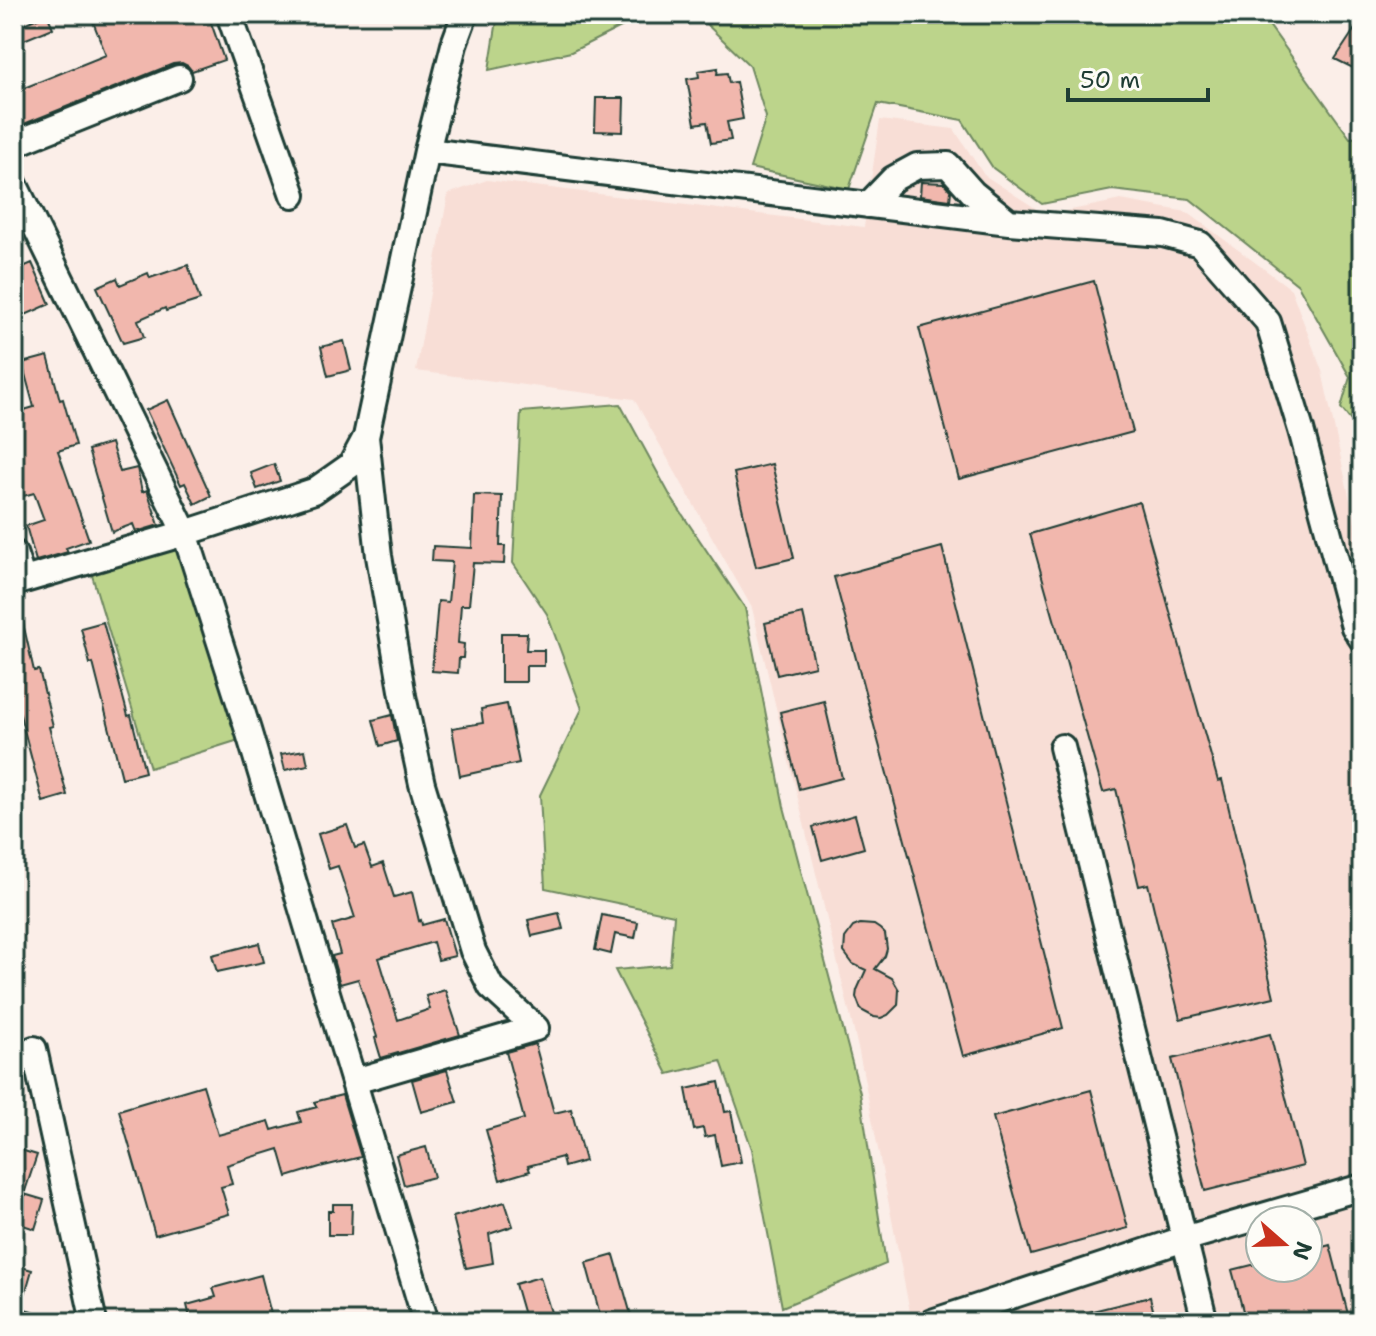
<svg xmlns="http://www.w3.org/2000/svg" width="1376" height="1336" font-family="'Shantell Sans',sans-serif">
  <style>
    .built { fill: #f8ded6; fill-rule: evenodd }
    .green { fill: #bcd48b; stroke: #6e8860; stroke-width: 2 }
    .building { fill: #f1b7ad; stroke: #1f3d34; stroke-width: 2 }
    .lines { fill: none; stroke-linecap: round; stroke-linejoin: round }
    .minor-casing { stroke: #1f3d34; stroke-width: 30 }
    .minor { stroke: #fdfcf7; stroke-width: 24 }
  </style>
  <rect width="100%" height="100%" fill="#fbeee8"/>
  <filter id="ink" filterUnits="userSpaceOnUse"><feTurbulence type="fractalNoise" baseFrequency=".0125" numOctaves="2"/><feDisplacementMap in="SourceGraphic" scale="16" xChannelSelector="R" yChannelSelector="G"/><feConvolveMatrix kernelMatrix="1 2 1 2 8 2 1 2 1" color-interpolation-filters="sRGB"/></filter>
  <g filter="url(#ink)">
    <!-- built -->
    <path class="built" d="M880,120L954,129L984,175L1046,215L1121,200L1187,212L1291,289L1322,371L1362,556V1322H912L859,1052L752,608L634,399L416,371L448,194L487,180L864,227ZM1260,1220H1308V1268H1260Z"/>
    <!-- green -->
    <path class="green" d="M498,14H647L571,52L489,70Z
      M696,14H1261L1350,138L1362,137V435L1341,408L1350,377L1298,285L1190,199L1112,190L1042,204L993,168L962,120L878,104L849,189L750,168L766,117L750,66Z
      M620,404L672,499L745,608L784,807L860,1093L886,1264L782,1307L752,1149L721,1061L668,1074L615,970L670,965L674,915L545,888L540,795L582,709L547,614L513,563L521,412Z
      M177,546L242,739L150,768L91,572Z"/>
    <!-- building -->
    <path class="building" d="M47,14L53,28L14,44V28Z
      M90,14H208L224,60L192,71L188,66L182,63L173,64L14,128V92L106,55Z
      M1362,18V62L1357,70L1335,59Z
      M718,68L717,74L727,73L729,83L736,82L743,119L727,122L731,140L711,143L707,122L695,124L687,79L699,77L698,71Z
      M596,98H624L623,132L595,131Z
      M921,182L944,183L951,191L950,200L920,196Z
      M32,263L50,304L14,320V271Z
      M188,265L200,300L166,311L165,308L138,320L144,337L123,343L97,287L117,278L120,285L148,273L150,278Z
      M1094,281L1133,432L959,479L919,328Z
      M344,341L351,370L328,376L321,347Z
      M48,356L60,400L63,399L76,445L58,451L89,540L66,548L68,552L36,561L26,526L44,520L34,493L20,497L14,469V413L34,407L22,363Z
      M168,400L211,496L195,504L185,483L181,485L146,410Z
      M111,443L120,472L137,468L142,492L147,490L159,525L136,532L133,524L112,532L88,450Z
      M274,464L280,481L257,489L251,473Z
      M772,464L794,558L756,567L734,473Z
      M474,495L502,496L500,546H505L504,564L473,563L469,605H461L458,643L464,644L463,658H459L458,673L432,671L438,601L448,602L452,562L432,561L433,546L472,548Z
      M1139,502L1218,781L1222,780L1274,997L1180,1019L1148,884L1139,886L1116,789L1103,792L1030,534Z
      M942,547L1063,1028L963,1056L834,577Z
      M20,610L34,671L39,670L53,726L49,727L67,795L43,802L14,692V611Z
      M803,614L815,666L777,675L765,623Z
      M103,622L128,716L131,715L145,772L122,778L93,663L90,664L81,628Z
      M501,633H527L526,650H544V666H526V682H501Z
      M824,701L842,778L799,789L780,712Z
      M507,704L519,763L460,776L452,728L483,723L481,709Z
      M392,715L397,741L380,746L373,720Z
      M305,750L308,765L285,770L281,754Z
      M855,815L864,848L822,860L813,827Z
      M347,825L355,848L364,845L372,867L383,863L394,897L412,892L419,921L421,920L422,925L444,919L455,956L438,960L433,942L379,958L398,1020L430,1009L426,996L445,990L460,1035L381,1058L375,1038L377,1037L358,979L340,984L332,956L340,954L332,925L355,918L338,866L329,869L318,834Z
      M559,913L563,929L532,936L528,920Z
      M602,915L638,922L635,938L615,934L611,954L595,950Z
      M860,924L874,925L880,929L885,934L887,949L885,956L875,969L892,978L899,990L898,1005L888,1015L881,1018L874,1017L861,1010L856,997L857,990L866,970L853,964L844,952L845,938L853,927Z
      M259,943L264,962L217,972L212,955Z
      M1270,1034L1303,1166L1205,1191L1172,1059Z
      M535,1044L554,1113L571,1109L585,1161L564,1167L562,1157L528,1166L530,1171L500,1180L486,1130L524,1119L506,1052Z
      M447,1070L457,1102L421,1112L412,1080Z
      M719,1082L725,1112L731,1111L741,1162L721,1166L715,1135L705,1137L703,1128L694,1130L686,1089Z
      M203,1085L218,1135L269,1121L272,1130L301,1122L298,1112L317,1107L314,1102L342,1095L361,1157L320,1167L287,1177L279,1149L227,1165L232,1184L221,1187L229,1214L155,1235L119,1110Z
      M1091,1090L1128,1228L1031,1255L993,1117Z
      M426,1147L434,1177L404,1185L396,1155Z
      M14,1148L37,1155L24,1194L44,1200L35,1229L14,1222Z
      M505,1202L513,1226L489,1234L493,1263L466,1268L453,1217Z
      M333,1204H352L351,1235H328V1211H333Z
      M1330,1245L1350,1322H1246L1232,1270L1260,1263V1268H1308V1251Z
      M614,1255L633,1322H602L586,1263Z
      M14,1265L32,1270L21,1308L57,1318L56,1322H14Z
      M261,1275L273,1322H191L187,1305L216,1297L213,1288Z
      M540,1277L554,1322H526L515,1284Z
      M1150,1297L1156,1322H1073L1072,1316Z"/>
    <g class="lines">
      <defs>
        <path id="minor" d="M229,14L293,195
          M14,144L179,78
          M427,151L1009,222L1163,234L1200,244L1268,322L1301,430L1354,627L1362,639
          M14,183L185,533L248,730L426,1322
          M868,205L893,179L917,166L948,165L973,193L1009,222
          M14,553L23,580
          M14,583L185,533L314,491L351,465L366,437L427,151L455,41L465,14
          M1062,747L1205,1322
          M34,1049L94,1322
          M355,1081L536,1028L491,987L473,951L422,784L403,696L379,556L366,437
          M932,1322L1184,1239L1362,1187"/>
      </defs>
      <!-- minor casing -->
      <use href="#minor" class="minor-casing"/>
      <!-- minor -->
      <use href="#minor" class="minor"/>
    </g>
  </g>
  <!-- margin -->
  <rect width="1376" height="1336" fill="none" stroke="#fdfcf7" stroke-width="48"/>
  <rect x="24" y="24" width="1328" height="1288" fill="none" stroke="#1f3d34" stroke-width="3" filter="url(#ink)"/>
  <!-- north arrow -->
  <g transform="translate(1284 1244) rotate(110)"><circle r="38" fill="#fdfcf7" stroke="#a4b0a9" stroke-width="2"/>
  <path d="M0-6L14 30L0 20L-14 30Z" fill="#c8321e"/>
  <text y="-12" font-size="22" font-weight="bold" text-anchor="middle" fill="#1f3d34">N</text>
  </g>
  <!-- scale -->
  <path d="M1068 88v12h140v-12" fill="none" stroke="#1f3d34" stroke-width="4"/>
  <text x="1080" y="88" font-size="24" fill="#1f3d34" stroke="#fdfcf7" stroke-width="6" paint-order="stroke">50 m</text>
</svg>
